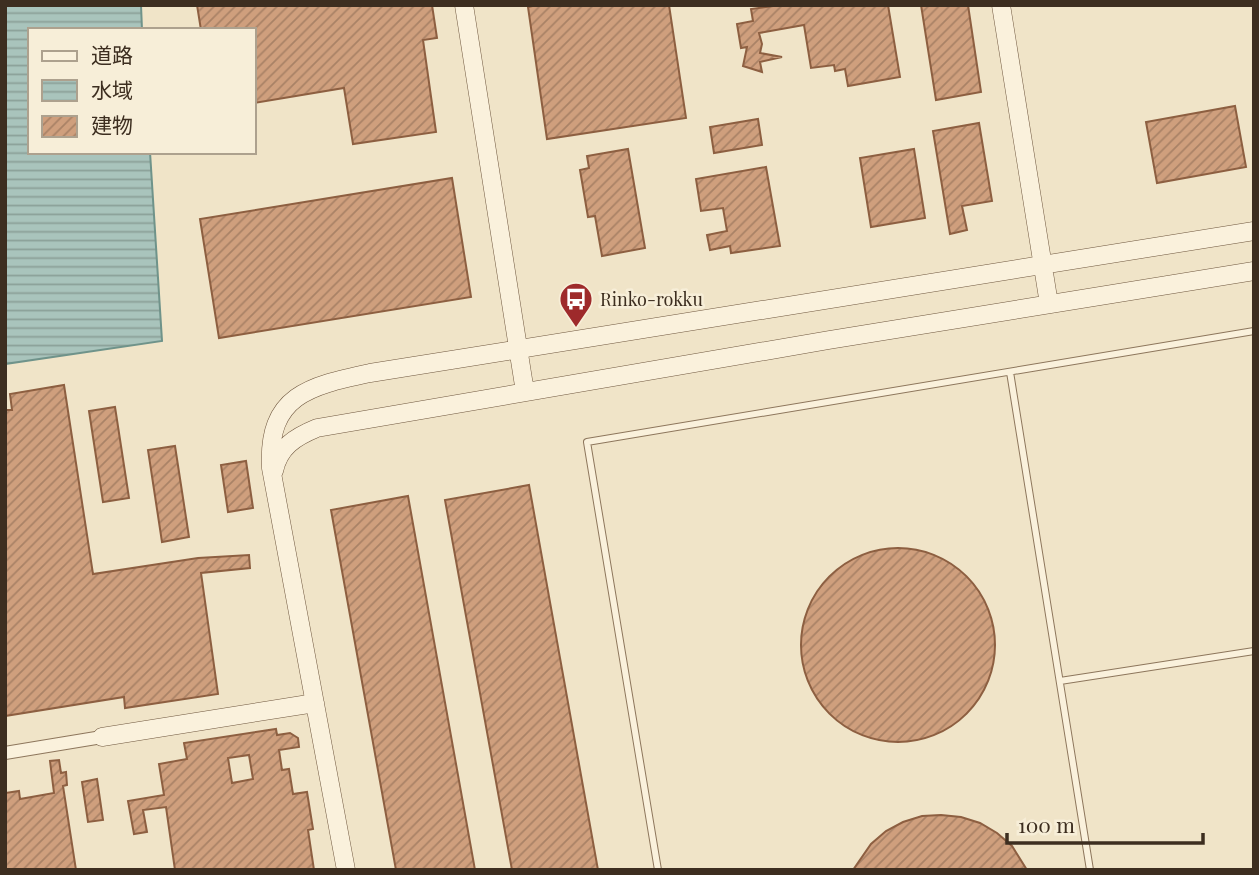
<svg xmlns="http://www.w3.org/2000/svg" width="1259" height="875" font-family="'Playfair Display','Noto Sans JP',serif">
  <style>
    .water { fill: url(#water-rules); stroke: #6f938a; stroke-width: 2 }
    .building { fill: url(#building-hatch); stroke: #8d5f41; stroke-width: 2; fill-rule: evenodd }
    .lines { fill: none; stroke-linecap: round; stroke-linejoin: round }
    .lane-casing { stroke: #8d765c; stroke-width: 8 }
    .street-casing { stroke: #8d765c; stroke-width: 14 }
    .secondary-casing { stroke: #6f573f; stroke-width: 19 }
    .lane { stroke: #faf1dc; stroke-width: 6 }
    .street { stroke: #faf1dc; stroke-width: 12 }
    .secondary { stroke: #faf1dc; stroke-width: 18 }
    .labels { text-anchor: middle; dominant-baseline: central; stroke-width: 5; stroke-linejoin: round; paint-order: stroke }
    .poi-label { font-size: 18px; fill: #3d2e20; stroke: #f7eed8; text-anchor: start }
  </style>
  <defs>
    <pattern id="water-rules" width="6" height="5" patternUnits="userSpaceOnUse" patternTransform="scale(1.75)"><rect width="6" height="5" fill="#a9c4bc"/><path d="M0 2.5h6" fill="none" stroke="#8ba098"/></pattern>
    <pattern id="building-hatch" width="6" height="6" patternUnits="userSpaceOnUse" patternTransform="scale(1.75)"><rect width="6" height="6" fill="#cf9f7d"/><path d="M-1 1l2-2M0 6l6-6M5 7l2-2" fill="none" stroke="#a98266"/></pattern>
  </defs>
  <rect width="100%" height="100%" fill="#f0e4c8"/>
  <!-- water -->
  <path class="water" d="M5,5H141L142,30H30V152H150L162,341L5,364Z"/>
  <!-- building -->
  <path class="building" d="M197,5H432L437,38L423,40L436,132L353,144L344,88L254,103V30H201Z
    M537,5H669L686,118L547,139L528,7Z
    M781,5H888L900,77L848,86L845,69L835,71L834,65L811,68L804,25L759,33L762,44L760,53L782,57L760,62L762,72L743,66L747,47L741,48L737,24L753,21L751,9Z
    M921,5H968L981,92L936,100Z
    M1235,106L1246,167L1157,183L1146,122Z
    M758,119L762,145L714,153L710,127Z
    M979,123L992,201L962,206L967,230L950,234L933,131Z
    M628,149L645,248L602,256L595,216L588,217L580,170L589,168L587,156Z
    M914,149L925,218L871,227L860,158Z
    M766,167L780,246L731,253L730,246L710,250L707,235L727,231L723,208L701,211L696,179Z
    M452,178L471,297L219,338L200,219Z
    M64,385L93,574L198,558L249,555L250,568L201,573L218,694L125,708L124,697L5,716V410H12L10,394Z
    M115,407L129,498L103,502L89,411Z
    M175,446L189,537L162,542L148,450Z
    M246,461L253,508L228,512L221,465Z
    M529,485L598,870H512L445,500Z
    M408,496L475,870H396L331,510Z
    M801 645a97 97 0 1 1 194 0a97 97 0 1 1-194 0Z
    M276,729L277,735L290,733L298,738L299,747L279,750L282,770L289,769L293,794L307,792L313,829L308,830L314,870H175L166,807L143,810L147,832L134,834L128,801L164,795L159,764L187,759L184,743ZM249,755L253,779L232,783L228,758Z
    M59,760L61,773L66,772L67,785L63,786L76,870H5V793L19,791L20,799L54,793L50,761Z
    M97,779L103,820L88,822L82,782Z
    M941,815L961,817L980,823L997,833L1012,846L1027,870H853L871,844L886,831L903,822L922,816Z"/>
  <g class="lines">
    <defs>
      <path id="lane" d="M1010,372L1090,870
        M1060,681L1254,651
        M658,870L587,442L1254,331"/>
      <path id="street" d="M5,753L102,737"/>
      <path id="secondary" d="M464,5L525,392
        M1001,5L1049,304
        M274,471C279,447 295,437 317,428L829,340L1254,271
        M102,737L315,703
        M346,870L271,468C267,395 309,386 370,373L1254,231"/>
    </defs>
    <!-- lane casing -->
    <use href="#lane" class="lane-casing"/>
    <!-- street casing -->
    <use href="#street" class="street-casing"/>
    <!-- secondary casing -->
    <use href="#secondary" class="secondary-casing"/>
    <!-- lane -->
    <use href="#lane" class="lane"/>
    <!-- street -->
    <use href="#street" class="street"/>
    <!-- secondary -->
    <use href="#secondary" class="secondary"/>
  </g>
  <!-- icons -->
  <defs>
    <symbol id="bus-pin" viewBox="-11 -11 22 30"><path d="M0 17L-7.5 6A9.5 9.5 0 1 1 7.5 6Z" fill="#9e2a2b" stroke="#f7eed8"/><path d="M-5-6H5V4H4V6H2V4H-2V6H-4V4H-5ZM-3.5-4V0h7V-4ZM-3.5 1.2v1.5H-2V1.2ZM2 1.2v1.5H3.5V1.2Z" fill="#fff"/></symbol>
  </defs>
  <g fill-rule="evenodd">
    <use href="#bus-pin" x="557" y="280" width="38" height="52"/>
  </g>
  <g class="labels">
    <!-- poi labels -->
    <g class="poi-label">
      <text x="600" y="299">Rinko-rokku</text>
    </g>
  </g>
  <!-- border -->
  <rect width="1259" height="875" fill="none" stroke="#3d2e20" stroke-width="14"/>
  <!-- legend -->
  <rect x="28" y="28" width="228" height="126" fill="#f7eed8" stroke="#ada18e" stroke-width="2"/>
  <rect x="42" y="51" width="35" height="10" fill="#faf1dc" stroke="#ada18e" stroke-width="2"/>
  <text x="91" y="63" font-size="21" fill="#3d2e20">道路</text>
  <rect x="42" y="80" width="35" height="21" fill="url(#water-rules)" stroke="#ada18e" stroke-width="2"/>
  <text x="91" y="98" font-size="21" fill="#3d2e20">水域</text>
  <rect x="42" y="116" width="35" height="21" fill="url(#building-hatch)" stroke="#ada18e" stroke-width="2"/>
  <text x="91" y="133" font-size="21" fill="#3d2e20">建物</text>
  <!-- scale -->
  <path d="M1007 833v10h196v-10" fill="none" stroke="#3d2e20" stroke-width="3.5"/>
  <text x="1018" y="833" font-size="21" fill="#3d2e20" stroke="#f7eed8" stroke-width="5" paint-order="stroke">100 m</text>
</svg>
